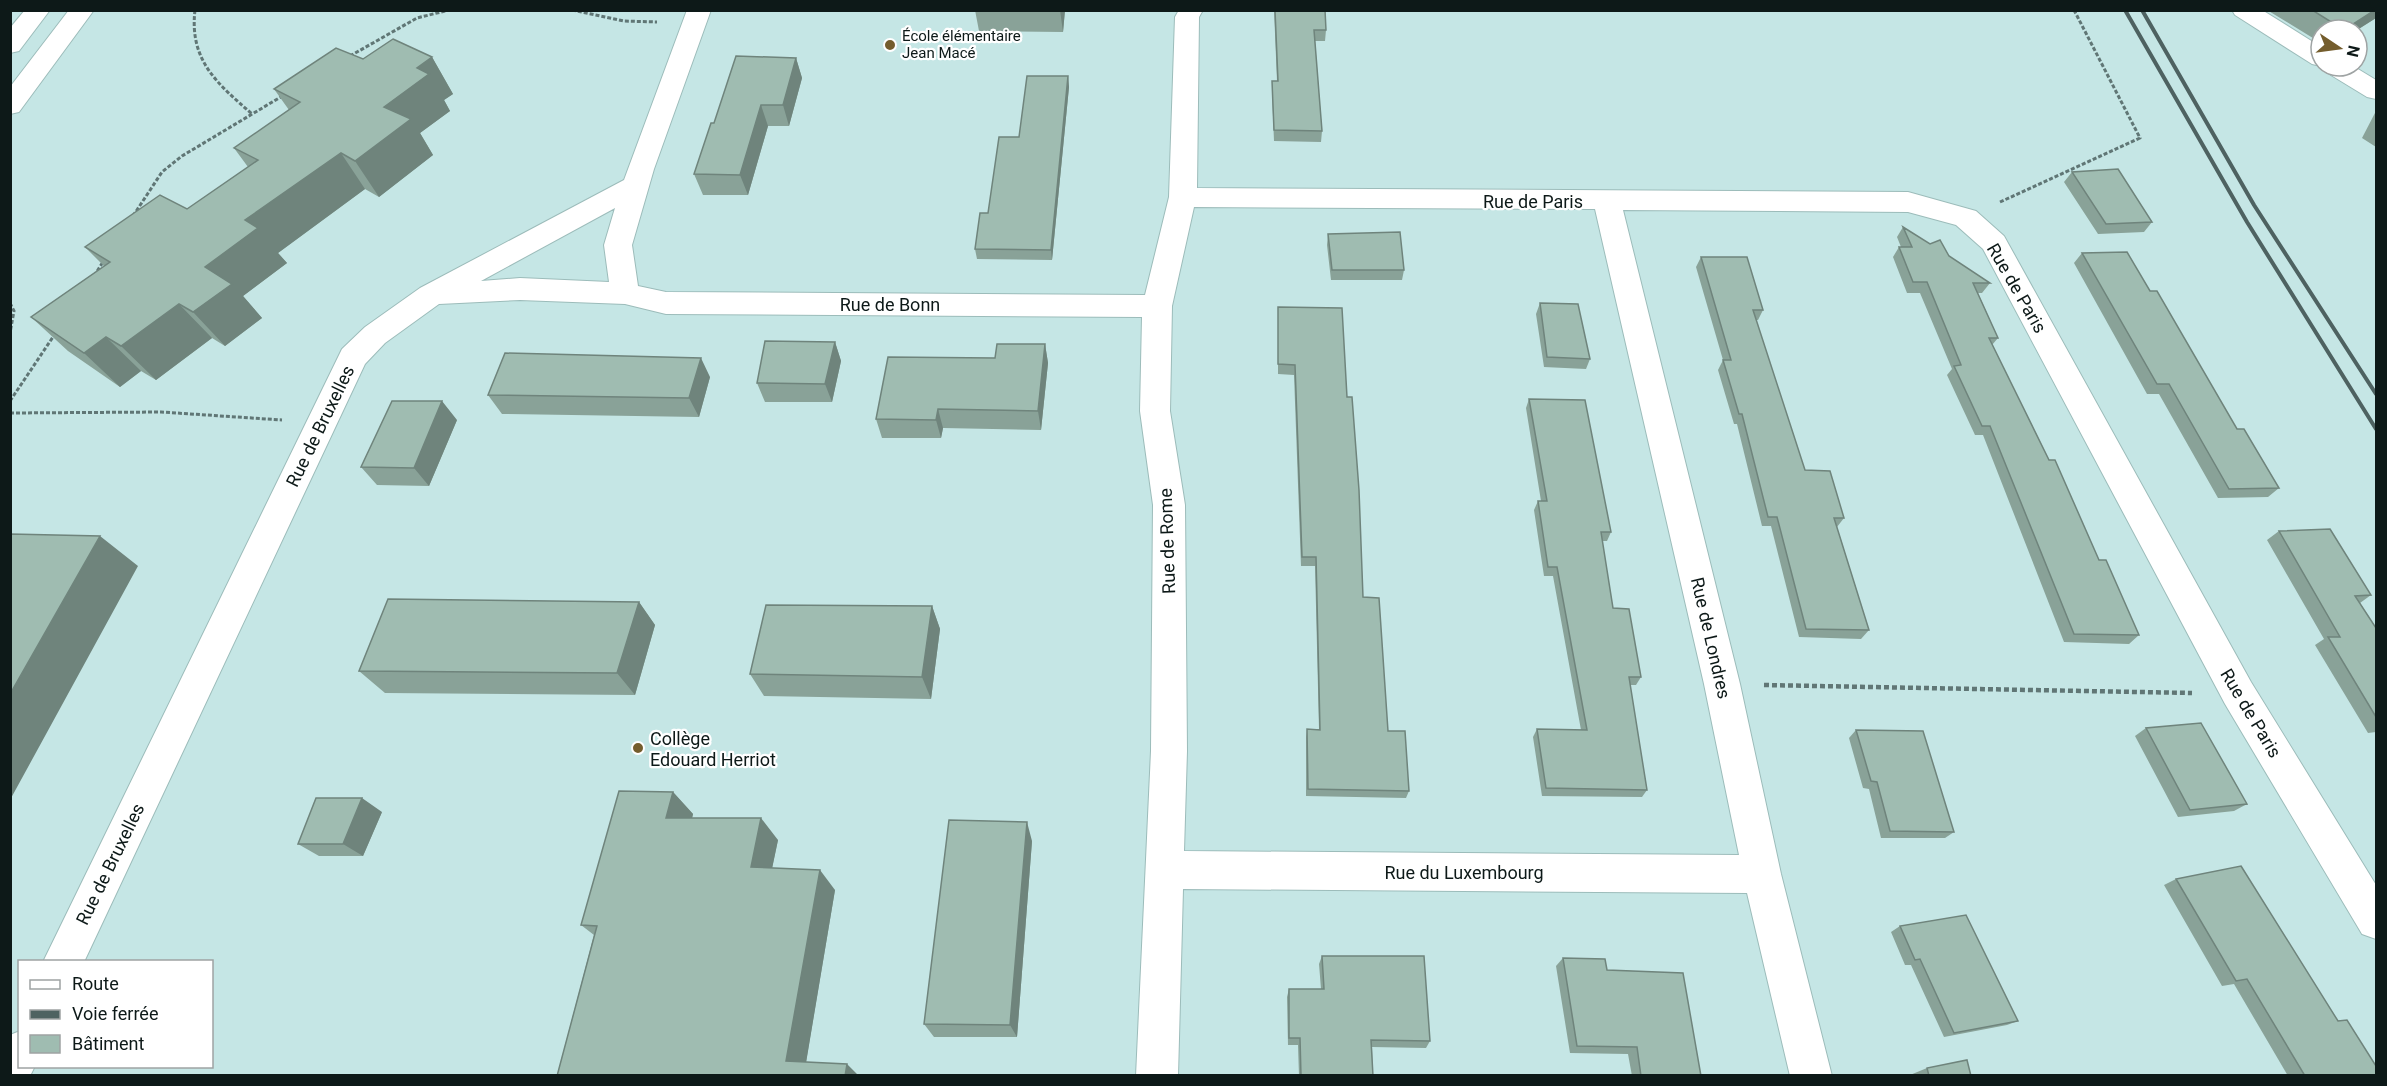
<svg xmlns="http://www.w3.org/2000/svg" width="2387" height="1086" font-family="Roboto,sans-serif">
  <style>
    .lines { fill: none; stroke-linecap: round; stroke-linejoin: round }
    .street-casing { stroke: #9cbcba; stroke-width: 2 }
    .secondary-casing { stroke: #9cbcba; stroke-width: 2 }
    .path-far1 { stroke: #607675; stroke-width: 3; stroke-dasharray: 4 2; stroke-linecap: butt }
    .path { stroke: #607675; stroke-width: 4.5; stroke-dasharray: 5 3; stroke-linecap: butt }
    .street { fill: #fff; fill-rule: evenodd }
    .secondary { fill: #fff; fill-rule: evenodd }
    .rail { stroke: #4e6261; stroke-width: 4 }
    .wall { fill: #89a298 }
    .shaded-wall { fill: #6f847c }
    .building { fill: #9fbcb1; stroke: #6f847c; stroke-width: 1.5 }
    .poi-dot { fill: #745d2d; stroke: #fff; stroke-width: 2 }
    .labels { text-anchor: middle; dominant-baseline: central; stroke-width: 4.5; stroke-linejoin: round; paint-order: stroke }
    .far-poi-label { font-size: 15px; fill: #0d1918; stroke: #fff; text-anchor: start }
    .street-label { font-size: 18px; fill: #0d1918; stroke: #fff }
    .poi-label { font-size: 18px; fill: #0d1918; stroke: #fff; text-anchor: start }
  </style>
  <rect width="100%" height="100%" fill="#c5e6e5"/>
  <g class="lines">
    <defs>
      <path id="street" d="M687,10H711L654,169L632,245L638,286L666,292L1145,295L1169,197L1175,17L1179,10H1203L1199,17L1197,188L1908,192L1976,211L2004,236L2251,682L2376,885V939L2362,934L2225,704L1983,249L1956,225L1908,212L1623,210L1740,684L1781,874L1832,1076H1790L1747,893L1183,889L1178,1076H1136L1151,751L1153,505L1140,411L1142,317L666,314L625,304L520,300L439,304L385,343L365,364L84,962H43L342,349L365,327L420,288L624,180ZM1194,207L1595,209L1704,684L1739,855L1184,851L1187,751L1185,505L1170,411L1172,306ZM615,208L604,245L609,282L520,278L481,281Z
        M2232,10H2262L2321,47V66L2312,64L2235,15Z
        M2322,66H2353L2376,80V99L2367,97L2326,72Z
        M20,1031V1066H35L30,1076H10V1035Z"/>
      <path id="secondary" d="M25,10H50L19,51L10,53V28Z
        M69,10H94L19,112L10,114V87Z"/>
    </defs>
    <!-- street casing -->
    <use href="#street" class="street-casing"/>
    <!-- secondary casing -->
    <use href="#secondary" class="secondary-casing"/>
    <!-- path-far1 -->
    <path class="path-far1" d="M195,10C189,61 218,84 252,114
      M572,10L624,21L657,22
      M350,56L417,18L449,10
      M2000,202L2140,138L2074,10
      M133,216L162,172L182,156L284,95
      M94,276L103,262
      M10,303L14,311L10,333
      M10,401L55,334
      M10,413L161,412L282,420"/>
    <!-- path -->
    <path class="path" d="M1764,685L2192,693"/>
    <!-- street -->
    <use href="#street" class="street"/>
    <!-- secondary -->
    <use href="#secondary" class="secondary"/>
    <!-- rail -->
    <path class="rail" d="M2125,10L2247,222L2376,429
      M2142,10L2254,205L2376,394"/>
  </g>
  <!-- wall -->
  <path class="wall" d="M975,10H1065L1063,32L979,31Z
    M1274,10H1325L1326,30L1325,41H1315L1322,131L1321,142L1274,141L1272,92V81H1277Z
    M2267,10H2376V18L2357,30H2321V43Z
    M432,57L453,94L444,100L450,111L420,133L433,155L379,197L365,189L278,253L287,263L243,296L262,318L225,346L212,338L156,380L141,371L120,387L68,351L31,317L104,266L85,247L187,209L248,167L234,148L289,110L274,89L363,59Z
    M796,58L802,78L789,126H768L748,195H703L694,174L714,123Z
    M1068,76L1069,87L1052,260L977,259L975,249L988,213L1019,137Z
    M2376,111V147L2362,138Z
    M2072,172L2152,222L2144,232L2098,234L2064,182Z
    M1903,227L1990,283L1982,293H1978L1998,338L1992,345L2099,560L2139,635L2129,644L2064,642L1983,435H1975L1947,375L1952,369L1920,293H1907L1893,257L1899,247H1901L1897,237Z
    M1328,234L1404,270L1402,280H1331L1327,245Z
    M2082,253L2150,291L2237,429L2279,488L2268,497L2218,498L2159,394H2147L2074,263Z
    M1701,257L1763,310L1758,320H1756L1805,470L1844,518L1837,527L1869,630L1861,639L1799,637L1771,526H1762L1737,424H1734L1718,370L1723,360L1696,267Z
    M1540,303L1590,359L1586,369L1544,367L1536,314Z
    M1278,307L1347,397L1363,597L1388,731L1409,791L1406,798L1306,796V737L1307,729H1319L1315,566H1301L1294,375L1278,374Z
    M835,342L841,361L832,402H765L757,383Z
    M1045,344L1048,363L1041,430L943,428L941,438H882L876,419Z
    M710,377L699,417L502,414L488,395Z
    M1529,399L1611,532L1607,541H1602L1613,608L1641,677L1636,685H1630L1647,790L1642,797L1542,796L1533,737L1537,729L1581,730L1553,576H1544L1534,510L1538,501H1541L1526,408Z
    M457,420L429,486L377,485L361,467Z
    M2279,531L2371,595L2360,603L2376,628V732L2368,733L2315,645L2324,639L2267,540Z
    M639,602L655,625L635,695L385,693L359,671Z
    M932,606L940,629L931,699L764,696L750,674Z
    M2146,728L2247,804L2234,811L2178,817L2135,736Z
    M1856,730L1954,832L1945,838H1881L1869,789L1863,788L1849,738Z
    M673,792L693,814L692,818L778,840L772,868L835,890L806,1062L557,1076L594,935L581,925Z
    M382,812L363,856H319L298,844Z
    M1032,841L1017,1037H934L924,1024Z
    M2176,879L2338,1021L2376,1076H2288L2234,984L2222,986L2164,885Z
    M1900,926L2018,1021L2007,1025L1944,1037L1911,965H1905L1891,932Z
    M1322,956L1430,1041L1426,1048L1372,1047L1373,1076H1299L1298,1045H1288L1287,997L1289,989H1321L1319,964Z
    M1563,958L1607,970L1701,1076H1632L1628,1054L1570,1053L1556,966Z
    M1927,1068L1971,1076L1910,1075Z"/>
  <!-- shaded-wall -->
  <path class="shaded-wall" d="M1060,10H1065L1063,32Z
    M2375,10H2376V18L2357,30H2344Z
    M432,57L453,94L444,100L450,111L420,133L433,155L379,197L355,161L384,107L417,68Z
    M796,58L802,78L789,126L783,105Z
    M1068,76L1069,87L1052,260L1051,250Z
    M761,105L768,126L748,195L740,175Z
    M341,153L365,189L278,253L287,263L243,296L262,318L225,346L193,312L205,267L245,220Z
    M179,304L212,338L156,380L121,346Z
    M106,337L141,371L120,387L84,353Z
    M835,342L841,361L832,402L825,384Z
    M1045,344L1048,363L1041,430L1038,411Z
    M701,358L710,377L699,417L689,398Z
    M442,401L457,420L429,486L414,468Z
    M938,409L943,428L941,438L936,420Z
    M100,536L138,566L10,800V694Z
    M639,602L655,625L635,695L617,673Z
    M932,606L940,629L931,699L922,677Z
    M673,792L693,814L687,840L666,818Z
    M362,798L382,812L363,856L343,844Z
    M761,818L778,840L768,888L751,867Z
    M1027,822L1032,841L1017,1037L1010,1025Z
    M820,870L835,890L804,1075L786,1061Z
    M847,1064L859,1076H845Z"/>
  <!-- building -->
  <path class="building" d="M1275,10H1325L1326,30H1314L1322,131L1274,130L1272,81H1278Z
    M2312,10H2375L2344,30Z
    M393,39L432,57L417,68L429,74L384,107L411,119L355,161L341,153L245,220L258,228L205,267L232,284L193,312L179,304L121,346L106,337L84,353L31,317L110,262L85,247L160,195L187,209L258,160L234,148L300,102L274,89L336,48L363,59Z
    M736,56L796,58L783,105H761L740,175L694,174L711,123H714Z
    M1027,76H1068L1051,250L975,249L980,213H988L999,137H1019Z
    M2118,169L2152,222L2106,224L2072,172Z
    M1903,227L1930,244L1940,240L1949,256L1990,283H1973L1998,338H1989L2049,460H2055L2099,560H2106L2139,635L2074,634L1990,426H1982L1954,366L1961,365L1927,282H1913L1899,247H1912Z
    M1400,232L1404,270H1332L1328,234Z
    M2127,252L2150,291H2157L2237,429H2244L2279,488L2229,489L2169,384H2157L2082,253Z
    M1701,257H1747L1763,310H1753L1805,470L1830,471L1844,518H1834L1869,630L1806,629L1777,517H1768L1742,414H1739L1723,360H1731Z
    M1540,303L1578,304L1590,359L1547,357Z
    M1278,307L1342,308L1347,397H1352L1359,490L1363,597L1379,598L1388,731H1405L1409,791L1308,789L1307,729L1320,730L1316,557H1302L1295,365L1278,364Z
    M765,341L835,342L825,384L757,383Z
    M997,344H1045L1038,411L938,409L936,420L876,419L888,357L995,358Z
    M505,353L701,358L689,398L488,395Z
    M1529,399L1585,400L1611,532H1601L1613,608L1629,609L1641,677H1629L1647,790L1546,788L1537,729L1587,730L1557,567H1548L1538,501H1547Z
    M392,401H442L414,468L361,467Z
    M2330,529L2371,595L2355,596L2376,628V717L2328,637H2340L2279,531Z
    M10,534L100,536L10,694Z
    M388,599L639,602L617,673L359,671Z
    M766,605L932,606L922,677L750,674Z
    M2201,723L2247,804L2190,810L2146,728Z
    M1856,730L1923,731L1954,832L1890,831L1877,782L1871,781Z
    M619,791L673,792L666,818H761L751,867L820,870L786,1061L847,1064L845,1076H557L597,926L581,925Z
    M316,798H362L343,844H298Z
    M949,820L1027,822L1010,1025L924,1024Z
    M2241,866L2338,1021L2347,1020L2376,1066V1076H2305L2247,979L2236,981L2176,879Z
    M1966,915L2018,1021L1954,1033L1920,959L1915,960L1900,926Z
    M1322,956H1424L1430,1041L1371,1040L1373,1076H1301L1300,1038H1289V989H1324Z
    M1563,958L1605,959L1607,970L1683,973L1701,1076H1641L1637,1047L1577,1046Z
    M1967,1060L1971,1076H1929L1927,1068Z"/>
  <!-- markers -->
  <g class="poi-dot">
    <circle cx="890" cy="45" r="6"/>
    <circle cx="638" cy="748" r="6"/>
  </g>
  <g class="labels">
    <!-- far-poi labels -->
    <g class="far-poi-label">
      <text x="902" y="36">École élémentaire<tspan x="902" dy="17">Jean Macé</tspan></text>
    </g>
    <!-- street labels -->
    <g class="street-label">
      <text x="1533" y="201">Rue de Paris</text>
      <text transform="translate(2017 288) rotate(60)">Rue de Paris</text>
      <text x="890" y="304">Rue de Bonn</text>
      <text transform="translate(320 426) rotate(-64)">Rue de Bruxelles</text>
      <text transform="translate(1167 541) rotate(-92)">Rue de Rome</text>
      <text transform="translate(1711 638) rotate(77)">Rue de Londres</text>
      <text transform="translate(2251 713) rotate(59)">Rue de Paris</text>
      <text transform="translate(110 864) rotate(-64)">Rue de Bruxelles</text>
      <text x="1464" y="872">Rue du Luxembourg</text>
    </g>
    <!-- poi labels -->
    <g class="poi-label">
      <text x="650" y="738">Collège<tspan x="650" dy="21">Edouard Herriot</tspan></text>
    </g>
  </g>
  <!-- border -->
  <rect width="2387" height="1086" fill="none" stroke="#0d1918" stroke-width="24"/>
  <!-- legend -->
  <rect x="18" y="960" width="195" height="108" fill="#ffffff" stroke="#9ea3a3" stroke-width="1.5"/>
  <rect x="30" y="980" width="30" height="9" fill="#ffffff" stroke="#9ea3a3" stroke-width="1.5"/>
  <text x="72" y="990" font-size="18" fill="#0d1918">Route</text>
  <rect x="30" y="1010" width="30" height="9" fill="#4e6261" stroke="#9ea3a3" stroke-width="1.5"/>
  <text x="72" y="1020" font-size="18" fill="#0d1918">Voie ferrée</text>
  <rect x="30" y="1035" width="30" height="18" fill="#9fbcb1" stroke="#9ea3a3" stroke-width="1.5"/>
  <text x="72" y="1050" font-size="18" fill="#0d1918">Bâtiment</text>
  <!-- north arrow -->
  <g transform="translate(2339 48) rotate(103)"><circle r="28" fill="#ffffff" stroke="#9ea3a3" stroke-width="1.5"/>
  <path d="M0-4.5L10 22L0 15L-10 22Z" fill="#745d2d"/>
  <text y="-9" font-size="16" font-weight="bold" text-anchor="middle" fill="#0d1918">N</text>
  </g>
</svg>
